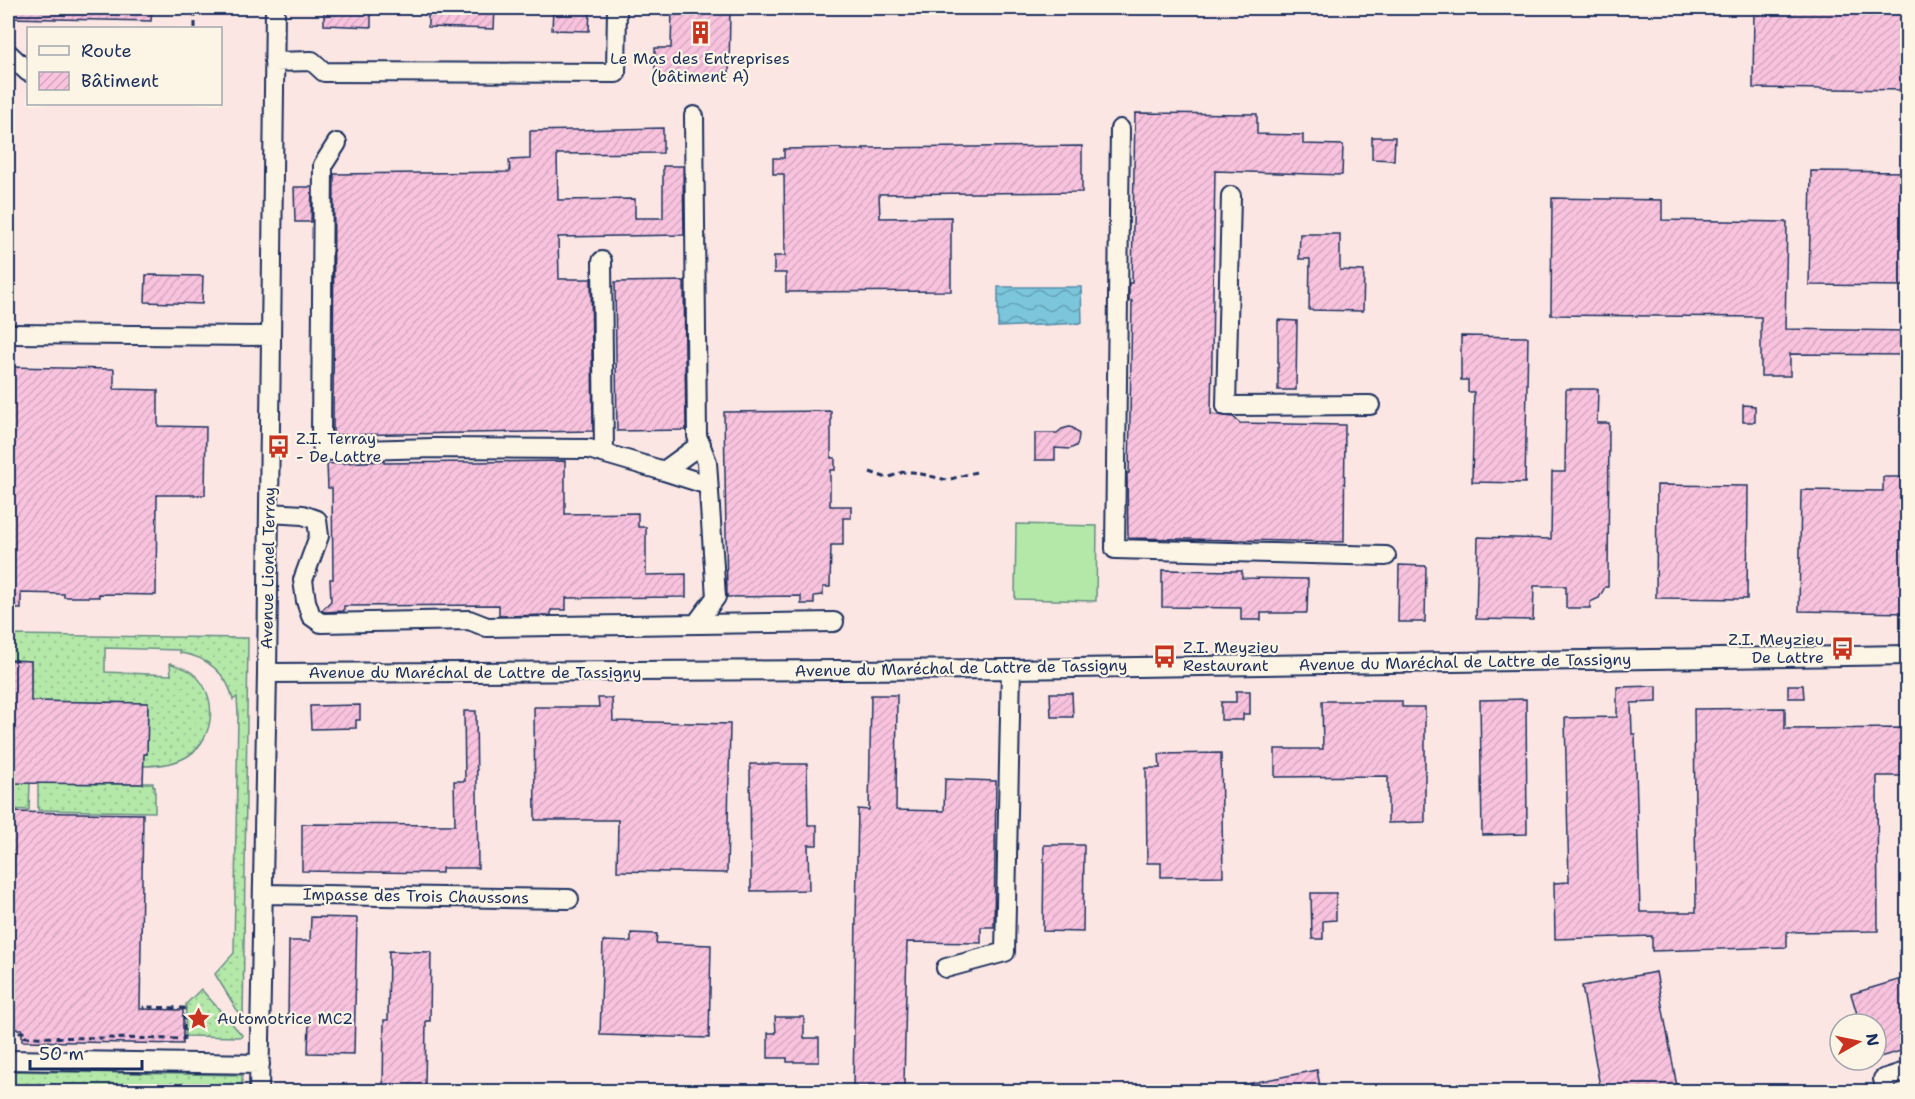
<svg xmlns="http://www.w3.org/2000/svg" width="1915" height="1099" font-family="'Shantell Sans',sans-serif">
  <style>
    .built { fill: #fbe6e3; fill-rule: evenodd }
    .grass { fill: url(#grass-dots); stroke: #688c84; stroke-width: 1.5 }
    .pitch { fill: #b4e8a9; stroke: #688c84; stroke-width: 1.5 }
    .water { fill: url(#water-waves); stroke: #558aa9; stroke-width: 1.5 }
    .building { fill: url(#building-hatch); stroke: #1b2f5e; stroke-width: 1.5 }
    .lines { fill: none; stroke-linecap: round; stroke-linejoin: round }
    .minor-casing { stroke: #1b2f5e; stroke-width: 22 }
    .path { stroke: #1b2f5e; stroke-width: 3; stroke-dasharray: 6 4.5; stroke-linecap: butt }
    .minor { stroke: #fcf5e5; stroke-width: 18 }
    .labels { text-anchor: middle; dominant-baseline: central; stroke-width: 4.5; stroke-linejoin: round; paint-order: stroke }
    .poi-label { font-size: 16px; fill: #1b2f5e; stroke: #fcf5e5; text-anchor: start }
    .street-label { font-size: 16px; fill: #1b2f5e; stroke: #fcf5e5 }
  </style>
  <defs>
    <pattern id="grass-dots" width="8" height="8" patternUnits="userSpaceOnUse" patternTransform="scale(1.5)"><rect width="8" height="8" fill="#b4e8a9"/><path d="M2 2h.1M6 6h.1" fill="none" stroke="#9ac794" stroke-width="1.8" stroke-linecap="round"/></pattern>
    <pattern id="water-waves" width="16" height="10" patternUnits="userSpaceOnUse" patternTransform="scale(1.5)"><rect width="16" height="10" fill="#7bc6db"/><path d="M0 5q4-4 8 0t8 0" fill="none" stroke="#64a1b5"/></pattern>
    <pattern id="building-hatch" width="6" height="6" patternUnits="userSpaceOnUse" patternTransform="scale(1.5)"><rect width="6" height="6" fill="#f9c3de"/><path d="M-1 1l2-2M0 6l6-6M5 7l2-2" fill="none" stroke="#d5a8c1"/></pattern>
  </defs>
  <rect width="100%" height="100%" fill="#fcf5e5"/>
  <filter id="ink" filterUnits="userSpaceOnUse"><feTurbulence type="fractalNoise" baseFrequency=".0167" numOctaves="2"/><feDisplacementMap in="SourceGraphic" scale="12" xChannelSelector="R" yChannelSelector="G"/><feConvolveMatrix kernelMatrix="1 2 1 2 8 2 1 2 1" color-interpolation-filters="sRGB"/></filter>
  <g filter="url(#ink)">
    <!-- built -->
    <path class="built" d="M8,8H1907V1091H8ZM28,28H220V104H28ZM1840,1024H1876V1060H1840Z"/>
    <!-- grass -->
    <path class="grass" d="M8,635L248,638L243,1020L215,974L234,953L238,715L237,697L233,700C228,674 206,656 180,653V650L105,648V672L171,675L170,663C176,666 185,668 191,672C219,692 216,738 188,756C175,764 159,766 143,766V760L8,759V753L147,754L148,703L8,701V690H31V661L8,660Z
      M8,783H30L29,810L8,809Z
      M38,783L143,784V783H153V786L155,787V812L38,810Z
      M201,989L242,1035V1037L185,1036L186,1004Z
      M8,1071L242,1075V1091H8Z"/>
    <!-- pitch -->
    <path class="pitch" d="M1016,524L1097,526L1096,601L1015,599Z"/>
    <!-- water -->
    <path class="water" d="M998,287H1081L1082,323L998,327Z"/>
    <!-- building -->
    <path class="building" d="M8,8H152L151,21L8,18Z
      M324,8H371V27L324,25Z
      M428,8H495L494,29L428,27Z
      M553,8H590L589,31L552,30Z
      M672,8H730L729,77L655,76V48H671Z
      M1754,8H1908V90L1753,88Z
      M1135,113L1257,114V134L1303,135V144L1343,145L1342,175L1215,171L1211,414L1233,417L1240,423L1345,425L1344,542L1128,538L1127,473H1129L1132,301H1129V283H1132Z
      M663,128V153L557,154L558,200L635,199V218H663V166H683L684,235L558,237L559,279H591L593,431L333,435L334,174L510,172L509,160L530,159V131Z
      M1372,137H1395L1394,160L1372,159Z
      M1082,146V192L879,194L880,218L951,217V291L786,292V273H774V256H785L784,174H773V158H784V149L841,148V150H864L863,148Z
      M1811,171L1908,172V286L1809,285Z
      M294,187H312L311,222H295Z
      M1552,198L1662,200V220L1787,222L1785,329L1908,331V355L1790,354V376H1761V317L1551,315Z
      M1300,234H1340V270L1364,271L1363,311L1309,310L1310,259H1299Z
      M146,275L203,276L202,304L145,302Z
      M684,281L686,430L617,431L615,282Z
      M1278,320L1297,321L1296,390H1278Z
      M1461,336L1528,337L1525,483L1472,482L1474,392H1468V380H1461Z
      M8,367L114,369V389L158,390V426L206,427L205,495H157L156,595L99,594V597H64V594L21,593V609H8Z
      M1566,389H1598L1597,423H1609L1608,587H1605L1599,598L1590,602V608H1566V586H1534L1533,620L1476,619L1478,537L1551,539L1552,472H1565Z
      M1743,405L1755,406V422H1743Z
      M831,411V458H835V470H830V506H851V518H843V545H831L830,587H823V595L814,596V604H801V596L727,597L724,412Z
      M1069,427L1073,428L1079,434L1078,442L1076,446L1070,449L1055,448V460H1035V433H1057L1062,429Z
      M384,461V463L565,461V514L638,513V527H646V575L686,574V597L566,598V610H551V615L499,616V605L344,606V611L324,612L322,610L331,601L330,579H333L332,488H328L327,464Z
      M1883,477H1901V491H1908V613L1799,611L1801,490L1883,491Z
      M1657,485L1748,486L1747,599L1656,598Z
      M1399,565L1426,566L1425,622H1398Z
      M1162,570L1242,571V578L1308,579L1307,613H1261V620H1241V608L1162,607Z
      M8,660L31,661V701L148,703L147,754H144L143,784L8,783Z
      M1788,685H1803L1804,698H1788Z
      M1657,686V702L1631,703L1632,734H1635L1640,912H1696L1694,709L1785,708V729L1908,728V776H1877L1878,931L1787,932V947L1652,951V936L1555,939L1554,883L1569,882L1565,718L1617,717V687Z
      M1236,691H1250V714H1243V720H1221V702H1236Z
      M1050,693H1072L1073,717H1051Z
      M871,695H897L896,810L944,811L945,779L996,781L994,927H981V943L907,942L904,1085L853,1086L858,809L869,810Z
      M598,698H612L613,721L730,724L727,873L617,871L618,820H535L534,707H599Z
      M1526,699L1527,834L1482,835L1480,700Z
      M1322,701H1402V707H1425V822L1388,823V776L1275,777V749H1323Z
      M360,705V720H356V728L311,729L310,706Z
      M464,711H476L478,868H442V873L302,871V824L455,825L454,781H465Z
      M1221,753L1223,876L1161,877V863H1147L1146,768H1160L1159,754Z
      M750,764H807L808,825H817V845H808L809,890L751,891Z
      M8,812L143,814L140,1009L183,1010V1044L22,1041V1029H8Z
      M1044,845H1084L1083,932L1043,931Z
      M1311,893H1336V920L1323,921V939H1312Z
      M311,917L357,918L354,1054L308,1053L309,1019H288L289,941H310Z
      M631,933L657,934L656,943L711,945L709,1038L600,1035L603,941L631,942Z
      M389,951L431,952L430,1021H426L425,1089L383,1088L384,1020H388Z
      M1656,972L1678,1092H1601L1582,986Z
      M1905,978L1908,986V1049L1876,1058V1024H1860L1851,994Z
      M775,1017H804V1038H819V1062H787V1058H768V1033H776Z
      M1317,1070L1321,1092H1238L1237,1086Z"/>
    <g class="lines">
      <defs>
        <path id="minor" d="M8,53L28,72
          M274,62L312,61L324,72L616,73L617,8
          M694,116L697,436L707,462L716,597L696,624
          M1120,129L1115,549L1386,556
          M337,143L323,165L321,437L323,451L434,448L589,449L664,471
          M1231,196L1226,406L1370,405
          M602,261L604,453
          M8,334L271,336
          M701,444L664,471L708,485
          M269,513L303,515L317,520L319,536L303,580L306,601L311,616L321,623L469,620L487,627L834,622
          M267,673L1011,669L1908,655
          M263,894L569,899
          M946,968L1005,952L1011,669
          M8,1060L260,1064
          M259,1092L267,673L275,8
          M1886,1092L1883,1079L1908,1071"/>
      </defs>
      <!-- minor casing -->
      <use href="#minor" class="minor-casing"/>
      <!-- path -->
      <path class="path" d="M195,28V8
        M870,472L887,478L903,472H913L947,480L976,472
        M1902,670L1908,675
        M8,1032H25V1037L184,1039V1008L144,1007V1010"/>
      <!-- minor -->
      <use href="#minor" class="minor"/>
    </g>
  </g>
  <!-- icons -->
  <defs>
    <symbol id="building-bare" viewBox="-9 -9 18 18"><path d="M-4-6H4V6H1V3H-1V6H-4ZM-2.5-4.3h1.7v1.8h-1.7ZM.8-4.3h1.7v1.8H.8ZM-2.5-1h1.7V.8h-1.7ZM.8-1h1.7V.8H.8Z" fill="#c8321e" stroke="#fcf5e5" stroke-width="2.5" paint-order="stroke"/></symbol>
    <symbol id="bus-bare" viewBox="-9 -9 18 18"><path d="M-5-6H5V4H4V6H2V4H-2V6H-4V4H-5ZM-3.5-4V0h7V-4ZM-3.5 1.2v1.5H-2V1.2ZM2 1.2v1.5H3.5V1.2Z" fill="#c8321e" stroke="#fcf5e5" stroke-width="2.5" paint-order="stroke"/></symbol>
    <symbol id="sight-bare" viewBox="-9 -9 18 18"><path d="M0-6L1.8-2.2L6-1.7L2.9 1.2L3.7 5.4L0 3.3L-3.7 5.4L-2.9 1.2L-6-1.7L-1.8-2.2Z" fill="#c8321e" stroke="#fcf5e5" stroke-width="2.5" paint-order="stroke"/></symbol>
  </defs>
  <g fill-rule="evenodd">
    <use href="#building-bare" x="684" y="16" width="33" height="33"/>
    <use href="#bus-bare" x="262" y="430" width="33" height="33"/>
    <use href="#bus-bare" x="1826" y="632" width="33" height="33"/>
    <use href="#bus-bare" x="1148" y="640" width="33" height="33"/>
    <use href="#sight-bare" x="182" y="1002" width="33" height="33"/>
  </g>
  <g class="labels">
    <!-- poi labels -->
    <g class="poi-label">
      <text x="700" y="58" text-anchor="middle">Le Mas des Entreprises<tspan x="700" dy="18">(bâtiment A)</tspan></text>
      <text x="296" y="438">Z.I. Terray<tspan x="296" dy="18">- De Lattre</tspan></text>
      <text x="1824" y="639" text-anchor="end">Z.I. Meyzieu<tspan x="1824" dy="18">De Lattre</tspan></text>
      <text x="1183" y="647">Z.I. Meyzieu<tspan x="1183" dy="18">Restaurant</tspan></text>
      <text x="217" y="1018">Automotrice MC2</text>
    </g>
    <!-- street labels -->
    <g class="street-label">
      <text transform="translate(268 568) rotate(-89)">Avenue Lionel Terray</text>
      <text transform="translate(1465 662) rotate(-1)">Avenue du Maréchal de Lattre de Tassigny</text>
      <text transform="translate(961 668) rotate(-1)">Avenue du Maréchal de Lattre de Tassigny</text>
      <text x="475" y="672">Avenue du Maréchal de Lattre de Tassigny</text>
      <text transform="translate(416 896) rotate(1)">Impasse des Trois Chaussons</text>
    </g>
  </g>
  <!-- margin -->
  <rect width="1915" height="1099" fill="none" stroke="#fcf5e5" stroke-width="30"/>
  <rect x="15" y="15" width="1885" height="1069" fill="none" stroke="#1b2f5e" stroke-width="2" filter="url(#ink)"/>
  <!-- legend -->
  <rect x="27" y="27" width="195" height="78" fill="#fcf5e5" stroke="#a2a6af" stroke-width="1.5"/>
  <rect x="39" y="46" width="30" height="9" fill="#fcf5e5" stroke="#a2a6af" stroke-width="1.5"/>
  <text x="81" y="57" font-size="18" fill="#1b2f5e">Route</text>
  <rect x="39" y="72" width="30" height="18" fill="url(#building-hatch)" stroke="#a2a6af" stroke-width="1.5"/>
  <text x="81" y="87" font-size="18" fill="#1b2f5e">Bâtiment</text>
  <!-- north arrow -->
  <g transform="translate(1858 1042) rotate(81)"><circle r="28" fill="#fcf5e5" stroke="#a2a6af" stroke-width="1.5"/>
  <path d="M0-4.5L10 22L0 15L-10 22Z" fill="#c8321e"/>
  <text y="-9" font-size="16" font-weight="bold" text-anchor="middle" fill="#1b2f5e">N</text>
  </g>
  <!-- scale -->
  <path d="M30 1060v9h112v-9" fill="none" stroke="#1b2f5e" stroke-width="3"/>
  <text x="39" y="1060" font-size="18" fill="#1b2f5e" stroke="#fcf5e5" stroke-width="4.5" paint-order="stroke">50 m</text>
</svg>
